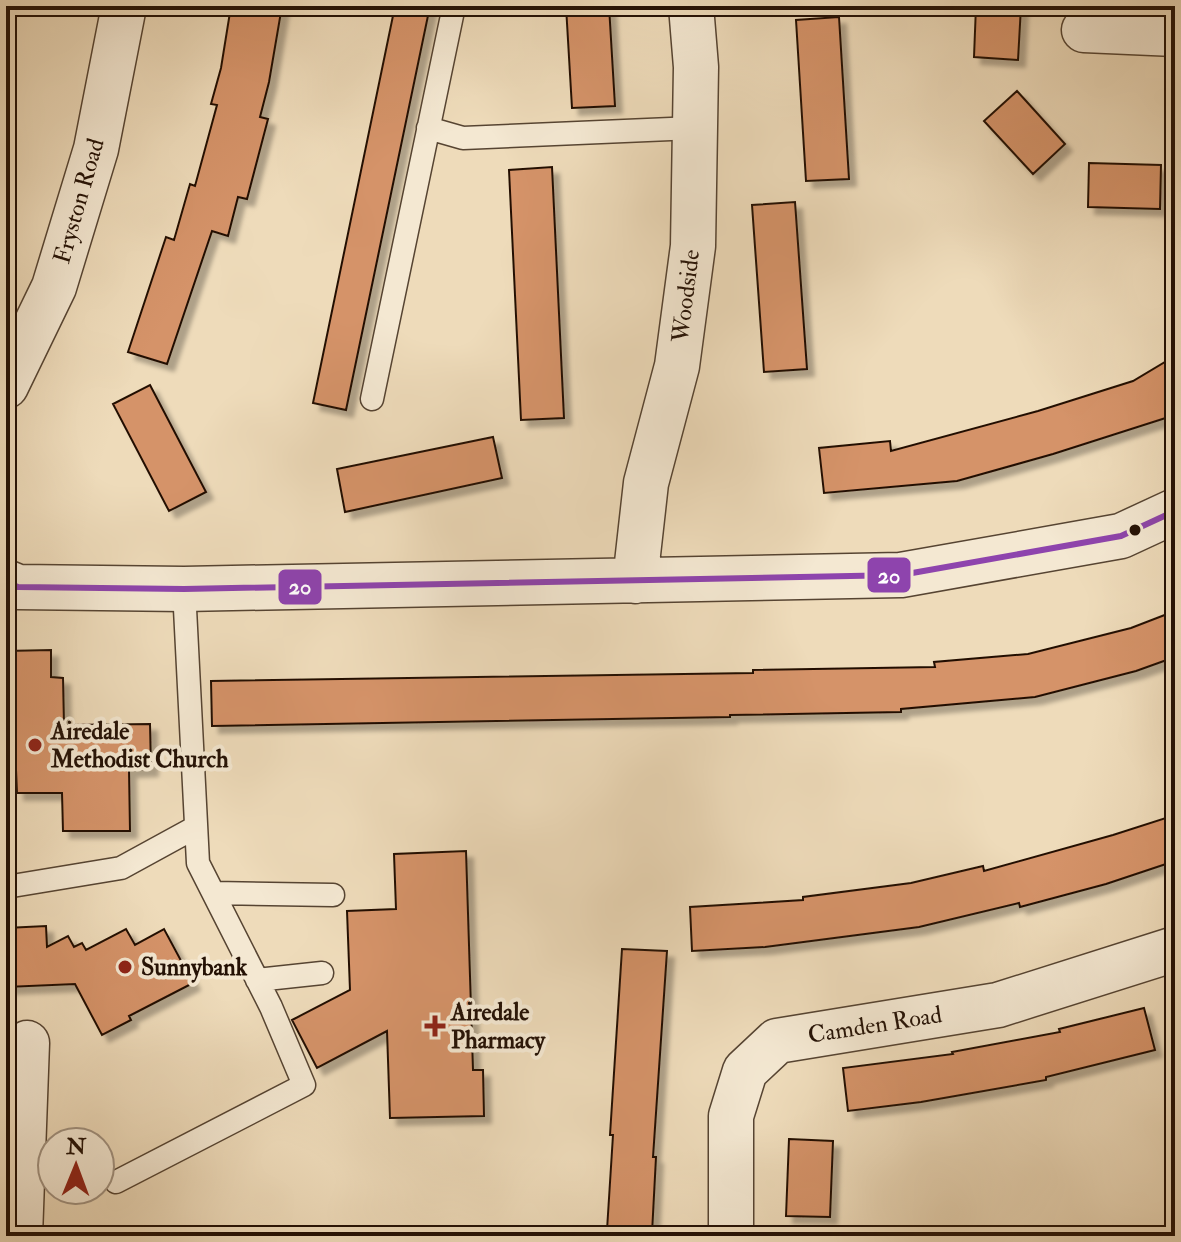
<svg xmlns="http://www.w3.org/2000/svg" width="1181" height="1242" font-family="'IM FELL Double Pica',serif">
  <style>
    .building { fill: #d59369; stroke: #241105; stroke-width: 2; filter: url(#shadow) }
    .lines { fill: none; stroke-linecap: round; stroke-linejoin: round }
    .service-casing { stroke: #564432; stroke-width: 25 }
    .minor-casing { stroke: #564432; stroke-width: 47 }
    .tertiary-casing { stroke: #564432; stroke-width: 47 }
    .service { stroke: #f4e8d2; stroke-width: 22 }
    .minor { stroke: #f4e8d2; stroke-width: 44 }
    .tertiary { stroke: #f4e8d2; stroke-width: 44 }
    .bus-1-casing { stroke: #f4e8d2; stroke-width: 12 }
    .bus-1 { stroke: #8e44ad; stroke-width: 6 }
    .bus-dot { fill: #241105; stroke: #f4e8d2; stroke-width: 3 }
    .poi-dot { fill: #8f2418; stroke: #f4e8d2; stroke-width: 3 }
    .labels { text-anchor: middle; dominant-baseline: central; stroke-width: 8; stroke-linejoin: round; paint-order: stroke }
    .street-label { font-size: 24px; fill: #241105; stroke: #f4e8d2 }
    .poi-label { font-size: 24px; font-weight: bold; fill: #241105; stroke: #f4e8d2; text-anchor: start }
    .line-badge { stroke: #f4e8d2; stroke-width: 3 }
    .badge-label { font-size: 22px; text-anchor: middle; font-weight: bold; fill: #fff }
  </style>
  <defs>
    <filter id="shadow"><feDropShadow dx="7" dy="7" stdDeviation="2" flood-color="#0004"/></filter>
  </defs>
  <rect width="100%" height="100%" fill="#eedbba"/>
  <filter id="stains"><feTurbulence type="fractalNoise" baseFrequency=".0025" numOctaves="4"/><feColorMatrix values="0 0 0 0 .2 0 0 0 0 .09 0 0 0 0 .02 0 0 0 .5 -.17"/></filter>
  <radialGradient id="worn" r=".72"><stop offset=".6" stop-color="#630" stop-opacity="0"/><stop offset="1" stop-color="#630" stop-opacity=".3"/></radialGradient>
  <!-- building -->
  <path class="building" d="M231,6H282L269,82L260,117L268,119L247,199L238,197L228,236L212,231L167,364L128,352L166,237L174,240L190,184L195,186L217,105L211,104L221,68Z
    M395,6H430L346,410L313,403Z
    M566,6H609L615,106L572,108Z
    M976,6H1021L1018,60L974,57Z
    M839,17L849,179L806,181L796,20Z
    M1017,91L1065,144L1033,174L984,121Z
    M1089,163L1161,165L1160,209L1088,207Z
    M552,167L564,418L521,420L509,170Z
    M795,202L807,369L764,372L752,205Z
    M1175,356V415L1053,454L957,481L824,493L819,448L890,441L891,451L1038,411L1133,381Z
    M150,385L206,492L169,511L113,404Z
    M493,437L502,478L345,512L337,469Z
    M1175,611V657L1136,671L1035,697L901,709V712L730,715V717L212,726L211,681L753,673V670L935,667L934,662L1028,654L1131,628Z
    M51,650V677L63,678L64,725L150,724L151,769L129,770L130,831H63L62,793H17L16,770H6V651Z
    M1175,815V861L1106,884L1020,907L1019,903L919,927L765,947L692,951L690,907L803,900V897L911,883L983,866L984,871L1113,835Z
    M466,851L473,1070H483L484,1116L390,1118L387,1031L317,1068L292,1020L350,990L347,911L396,909L394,854Z
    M46,926L47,947L68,936L74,947L82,943L86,950L126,929L135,945L164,929L193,983L129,1016L131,1020L102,1035L75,984L6,987V928Z
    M622,949L667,951L653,1157H656L652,1233L607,1230L613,1135H610Z
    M1144,1008L1155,1050L1046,1077V1080L921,1102L848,1111L843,1068L953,1054L952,1052L1060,1032L1059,1029Z
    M789,1139L833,1141L830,1217L786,1216Z"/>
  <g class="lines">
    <defs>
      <path id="service" d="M428,128L463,138L694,128
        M372,399L454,6
        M6,887L121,868L196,827
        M214,893L333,895
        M257,980L322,973
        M116,1182L304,1085L271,1007L198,863L184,589"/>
      <path id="minor" d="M1084,30L1175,34
        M635,581L646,483L677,366L693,246L696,67L691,6
        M6,582L18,587L184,589L901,575L1121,536L1175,511
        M20,1236L27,1043
        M731,1236V1116L745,1071L777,1041L998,1005L1175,949"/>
      <path id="tertiary" d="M6,386L54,287L96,149L124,6"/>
    </defs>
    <!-- service casing -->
    <use href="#service" class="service-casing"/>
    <!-- minor casing -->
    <use href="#minor" class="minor-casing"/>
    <!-- tertiary casing -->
    <use href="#tertiary" class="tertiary-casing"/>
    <!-- service -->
    <use href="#service" class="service"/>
    <!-- minor -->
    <use href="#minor" class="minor"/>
    <!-- tertiary -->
    <use href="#tertiary" class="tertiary"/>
    <defs>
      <path id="bus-1" d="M6,582L18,587L184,589L901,575L1121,536L1175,511"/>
    </defs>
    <!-- bus-1 casing -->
    <use href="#bus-1" class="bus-1-casing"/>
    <!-- bus-1 -->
    <use href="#bus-1" class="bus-1"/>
  </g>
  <!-- markers -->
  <circle class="bus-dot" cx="1135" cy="530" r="7"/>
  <g class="poi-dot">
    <circle cx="35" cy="745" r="8"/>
    <circle cx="125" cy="967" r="8"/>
    <path d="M431 1014h8v8h8v8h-8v8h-8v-8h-8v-8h8z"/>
  </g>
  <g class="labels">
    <!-- street labels -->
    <g class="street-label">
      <text transform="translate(79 201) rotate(-74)">Fryston Road</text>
      <text transform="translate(686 296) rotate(-83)">Woodside</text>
      <text transform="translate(875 1025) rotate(-9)">Camden Road</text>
    </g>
    <!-- poi labels -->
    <g class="poi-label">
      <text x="51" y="731">Airedale<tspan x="51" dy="28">Methodist Church</tspan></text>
      <text x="141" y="967">Sunnybank</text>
      <text x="451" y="1012">Airedale<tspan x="451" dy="28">Pharmacy</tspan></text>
    </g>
  </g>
  <g class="line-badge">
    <rect x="866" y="556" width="46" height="38" rx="8" fill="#8e44ad"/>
    <rect x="277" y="568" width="46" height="38" rx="8" fill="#8e44ad"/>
  </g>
  <g class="badge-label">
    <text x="889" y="583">20</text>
    <text x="300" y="594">20</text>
  </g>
  <!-- margin -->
  <rect width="1181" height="1242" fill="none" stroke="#eedbba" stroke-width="32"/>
  <rect x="8" y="8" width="1165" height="1226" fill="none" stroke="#241105" stroke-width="4"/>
  <rect x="16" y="16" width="1149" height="1210" fill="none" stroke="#241105" stroke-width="2"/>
  <!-- north arrow -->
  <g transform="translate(76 1166) rotate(1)"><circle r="38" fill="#f4e8d2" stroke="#a19280" stroke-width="2"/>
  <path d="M0-6L14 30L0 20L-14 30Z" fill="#8f2418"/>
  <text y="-12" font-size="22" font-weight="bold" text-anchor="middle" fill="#241105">N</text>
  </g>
  <rect width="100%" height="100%" filter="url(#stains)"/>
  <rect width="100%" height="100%" fill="url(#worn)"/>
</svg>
